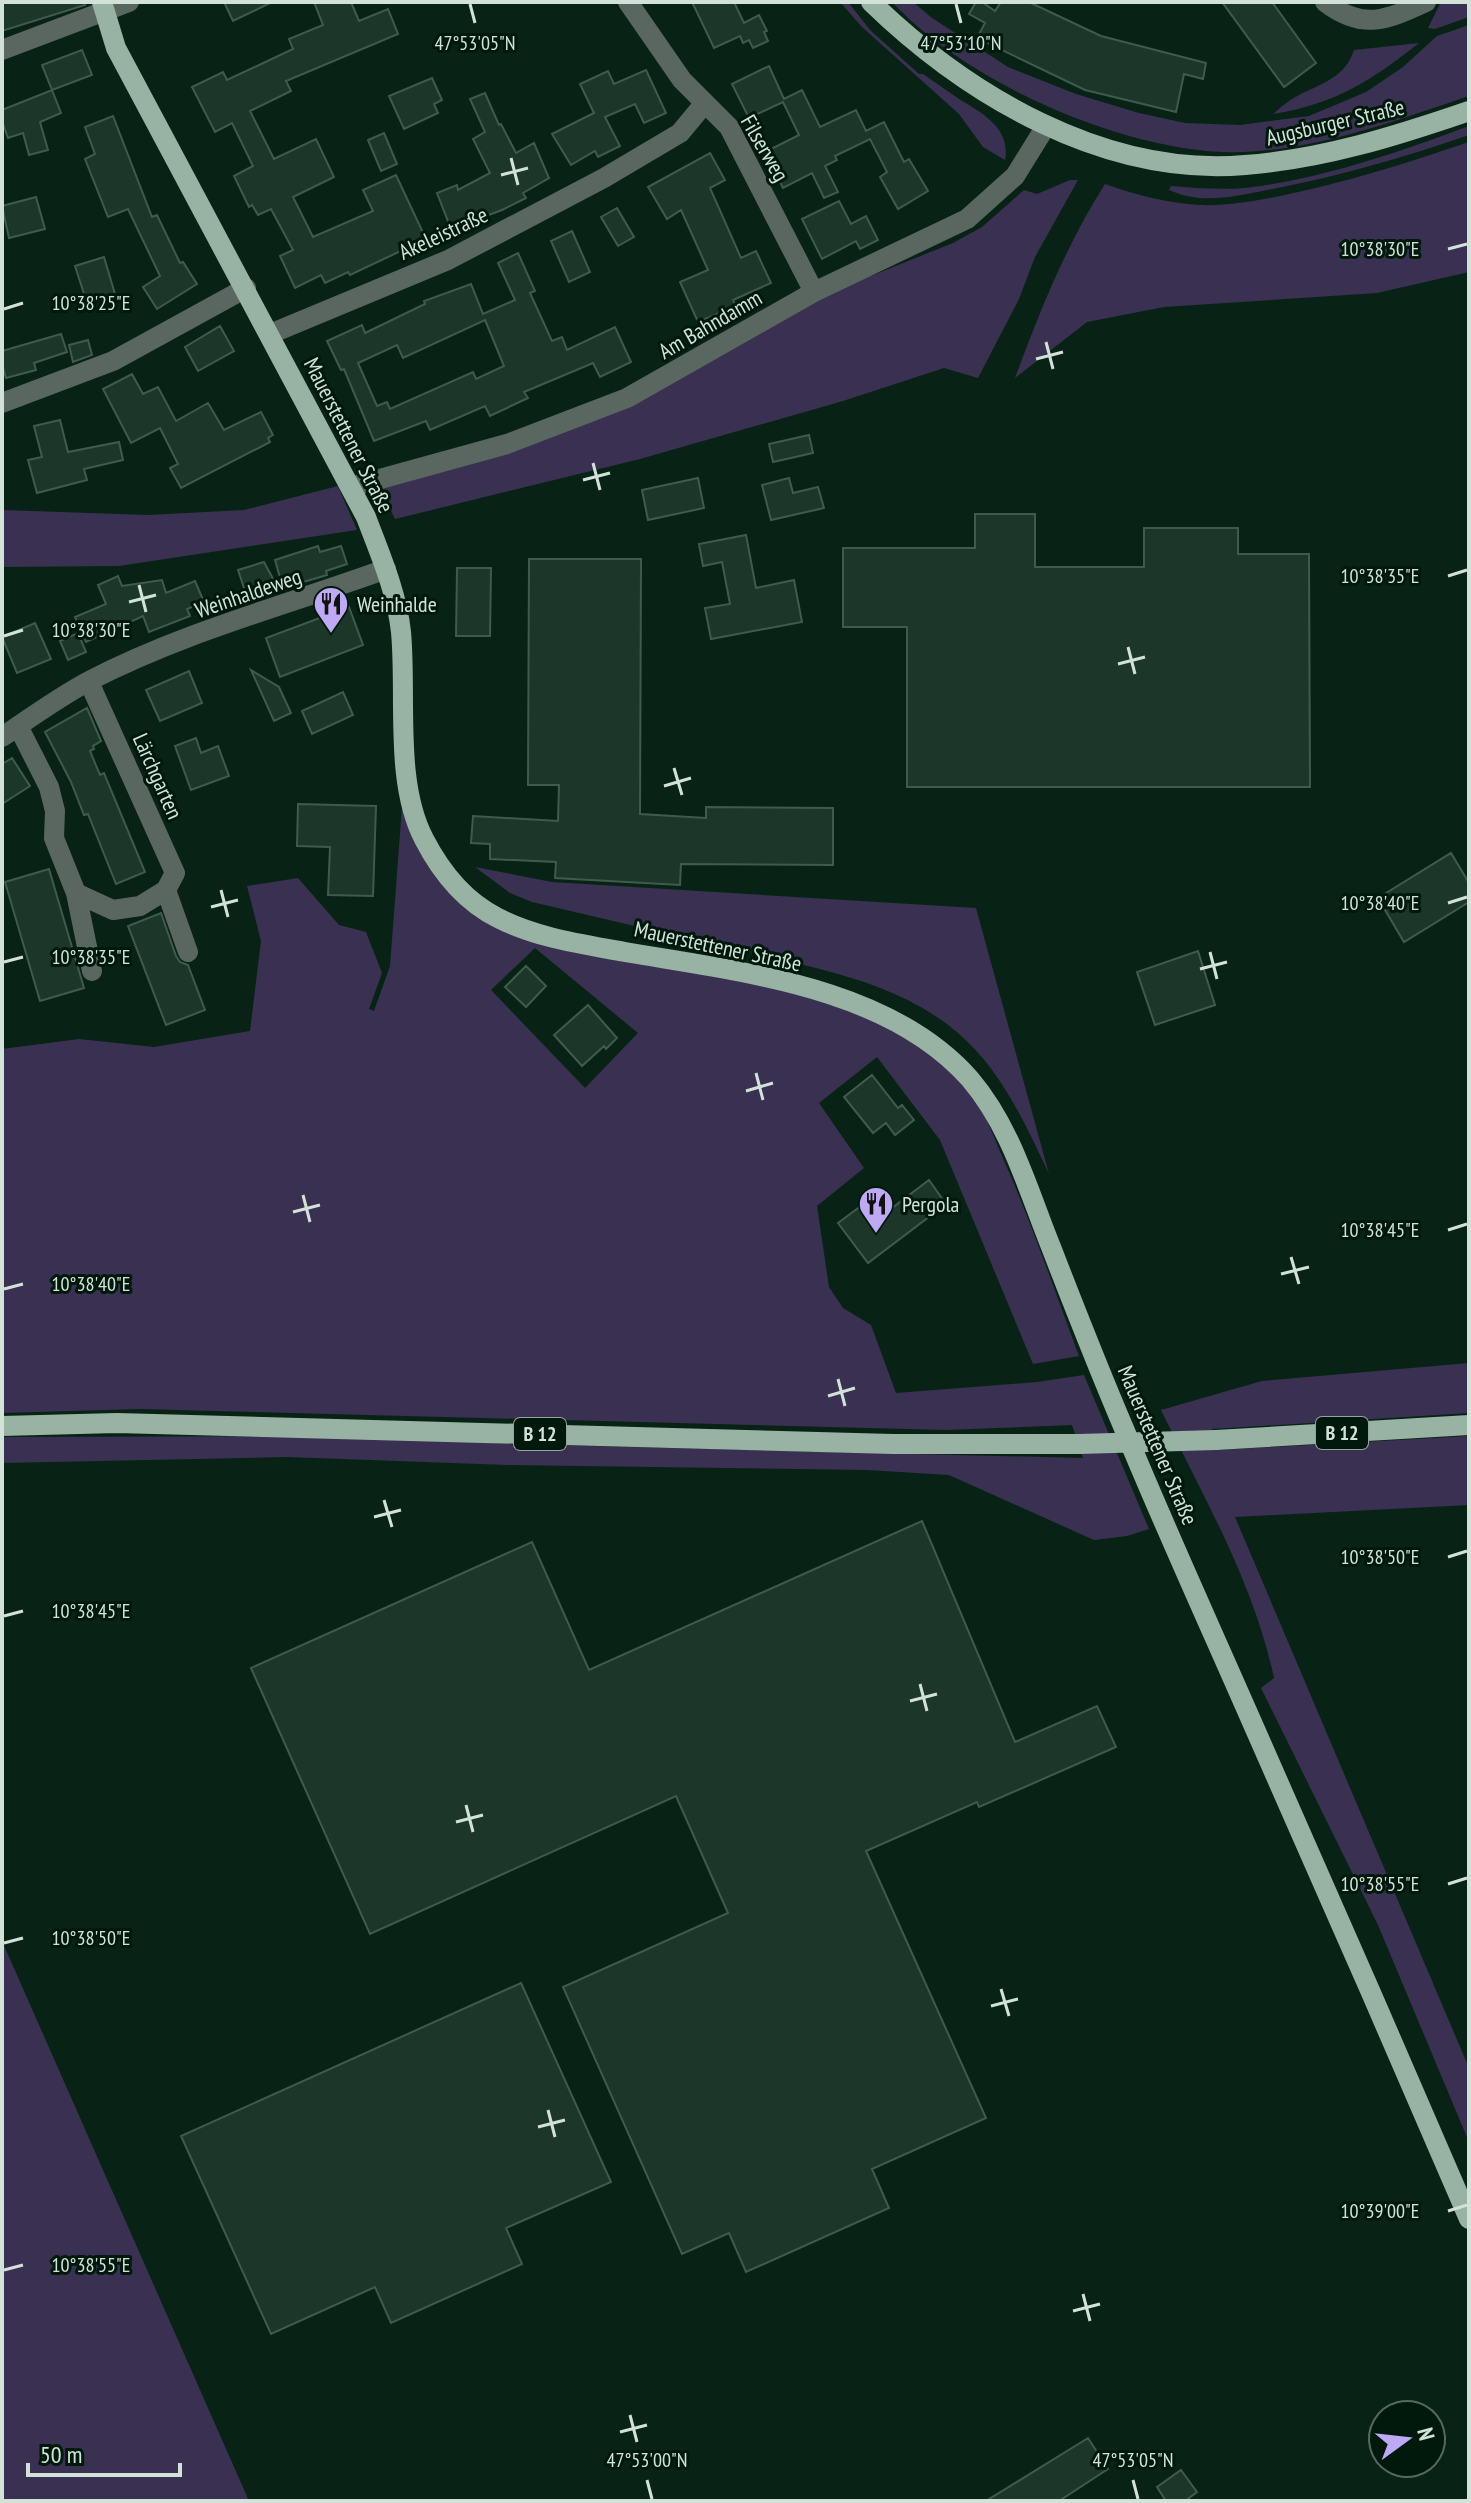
<svg xmlns="http://www.w3.org/2000/svg" width="1471" height="2503" font-family="'PT Sans Narrow',sans-serif">
  <style>
    .green { fill: #3a3051; fill-rule: evenodd }
    .building { fill: #1c372a; stroke: #3f5b4c; stroke-width: 2; fill-rule: evenodd }
    .lines { fill: none; stroke-linecap: round; stroke-linejoin: round }
    .minor { stroke: #5a6760; stroke-width: 20 }
    .major { stroke: #98b2a3; stroke-width: 20 }
    .major-bridge { stroke: #98b2a3; stroke-width: 20 }
    .ticks { fill: none; stroke: #d2e2d8; stroke-width: 3 }
    .labels { text-anchor: middle; dominant-baseline: central; stroke-width: 6; stroke-linejoin: round; paint-order: stroke }
    .shield { fill: #01190d; stroke: #93a69b; stroke-width: 2 }
    .shield-label { font-size: 20px; font-weight: bold; fill: #d2e2d8 }
    .street-label { font-size: 22px; fill: #d2e2d8; stroke: #01190d }
    .poi-label { font-size: 22px; fill: #d2e2d8; stroke: #01190d; text-anchor: start }
    .ticks-label { font-size: 20px; text-anchor: middle; fill: #d2e2d8; stroke: #01190d; stroke-width: 6; stroke-linejoin: round; paint-order: stroke }
  </style>
  <rect width="100%" height="100%" fill="#082316"/>
  <!-- green -->
  <path class="green" d="M840,2H848L870,30L919,74H923C935,82 947,91 959,99C982,113 1011,128 1005,160L983,147L959,114L862,27Z
    M892,2H913L932,18L1008,67L1076,94L1139,113L1185,123L1240,125L1309,116L1366,92L1403,67L1437,36L1469,25V96C1397,120 1321,149 1244,152C1132,156 968,84 892,2Z
    M1441,2H1469V17L1435,29L1428,28Z
    M1419,43C1371,81 1335,104 1273,114C1278,110 1283,105 1289,101C1313,85 1344,82 1354,50Z
    M1469,126V135C1403,158 1336,177 1267,190C1242,195 1212,202 1187,196C1181,195 1175,192 1169,190L1171,186C1195,188 1221,190 1245,188C1322,179 1396,153 1469,126Z
    M1469,142V272L1377,293L1164,307L1087,322L1015,378C1040,311 1066,245 1105,184C1136,195 1168,203 1200,205C1227,206 1254,201 1280,196C1344,183 1407,163 1469,142Z
    M1070,180H1078L1035,257L1019,299L978,378L944,368L843,401L640,459L395,519L379,486L508,452L816,298L953,243L982,227L1024,190L1037,194Z
    M338,486L357,530L119,566L2,567V510L148,515L244,510Z
    M402,807L413,834L459,903L855,1010C894,1030 937,1050 966,1085C982,1106 992,1132 1002,1156C1031,1221 1054,1289 1079,1356L1033,1364L940,1140L877,1057L819,1103L864,1168L817,1206L829,1287L843,1308L871,1325L896,1393L1037,1382L1084,1375L1149,1529L1127,1536L1094,1540L949,1475L867,1470L507,1465L287,1457L2,1463V1437L383,1436L508,1444L1083,1458L1072,1425L946,1430L140,1409L2,1413V1049L79,1039L154,1047L250,1031L261,941L247,886L298,878L339,925L366,932L382,973L369,1009L374,1011L390,966ZM535,948L638,1033L585,1088L491,990Z
    M475,867L552,882L976,908L1049,1174C1025,1123 1001,1070 958,1033C896,980 810,967 733,949C666,933 599,918 532,902L510,893Z
    M1469,1363V1413L1212,1429L1220,1450L1469,1436V1505L1235,1517L1469,2068V2142L1378,1925L1261,1688L1274,1678C1254,1583 1203,1496 1161,1410L1262,1381Z
    M2,1941L249,2501H2Z"/>
  <!-- building -->
  <path class="building" d="M2,2H85V5L2,31Z
    M224,2H272L233,21Z
    M314,2H351L359,21L388,9L398,34L286,81L291,91L250,111L274,159L316,139L334,177L293,197L313,237L373,211L363,190L396,175L426,239L350,275L348,272L325,283L321,275L295,288L280,256L293,250L271,209L258,215L252,205L249,207L234,176L253,166L232,123L215,132L192,87L223,72L227,80L293,49L289,39L323,25Z
    M692,2H734L744,23L759,15L767,31L764,32L768,41L753,48L749,40L743,43L740,36L714,48Z
    M976,2H982L995,11L1001,2H1029L1101,36L1206,63L1203,79L1184,74L1176,112L1085,90L977,38L985,23L969,14Z
    M1222,2H1272L1316,63L1284,87Z
    M82,50L92,75L52,90L42,65Z
    M769,66L784,99L802,90L820,127L856,110L866,131L884,122L904,162L909,159L928,191L898,209L880,177L887,172L870,139L835,156L837,160L825,166L838,192L824,198L812,173L783,188L765,152L799,135L783,102L749,118L732,84Z
    M646,70L666,113L644,123L635,104L605,117L620,146L598,157L595,151L571,165L552,134L594,113L580,84L608,71L614,84Z
    M432,78L442,100L434,104L438,113L404,129L389,96Z
    M52,90L61,113L40,122L48,150L29,155L23,133L8,138L2,121V110Z
    M485,93L499,125L501,124L516,153L534,143L549,178L523,193L526,198L502,210L451,229L437,193L457,185L458,190L490,173L473,139L485,132L470,99Z
    M113,116L152,217L157,215L180,263L183,262L197,284L157,309L143,287L160,276L128,209L108,217L85,159L95,154L85,127Z
    M384,133L397,164L381,171L368,140Z
    M710,153L725,180L710,188L741,258L756,251L771,283L733,300L736,306L698,322L680,282L708,270L681,210L667,219L648,187Z
    M36,197L45,229L9,238L2,206Z
    M839,201L851,224L866,216L878,240L860,249L856,241L822,259L802,219Z
    M617,208L634,237L618,246L601,217Z
    M572,231L590,272L569,282L551,241Z
    M518,253L535,291L530,293L552,341L562,337L567,350L615,327L631,362L600,377L593,363L524,392L528,398L490,416L485,406L430,430L426,421L374,441L344,369L341,370L327,341L362,325L365,333L425,304L424,301L471,284L483,314L515,300L498,263ZM485,320L504,366L476,379L473,372L390,409L387,402L377,406L358,363L397,345L403,358Z
    M104,257L115,294L86,300L75,266Z
    M220,326L234,351L198,371L185,347Z
    M61,334L67,352L34,363L36,370L6,378L2,364V351Z
    M88,340L92,355L73,362L69,345Z
    M132,374L143,394L158,387L176,421L208,403L224,430L261,412L273,435L268,438L270,442L181,488L170,468L178,464L160,428L131,443L103,389Z
    M60,420L68,452L119,442L123,460L84,469L87,480L37,493L28,460L42,457L34,426Z
    M809,435L813,453L773,462L769,444Z
    M698,478L704,508L648,520L642,490Z
    M789,478L793,493L818,487L824,508L771,520L762,485Z
    M975,514H1035V567H1144V528H1238V554H1309L1310,787H907V627H843V548H975Z
    M746,535L756,588L794,580L802,622L711,639L705,608L730,604L722,562L703,566L699,544Z
    M318,546L320,552L341,546L347,564L326,571L327,575L283,588L275,560Z
    M529,559H641L640,814L706,818V807L833,808V865L681,864L680,885L555,878L556,862L490,859V844L471,843L473,816L558,821L559,785H528Z
    M264,562L279,590L248,600L238,570Z
    M457,568H491L490,636H456Z
    M118,576L122,586L162,580L166,593L195,581L204,602L187,609L190,616L149,632L143,616L86,642L75,617L106,604L98,585Z
    M349,607L363,645L280,677L266,638Z
    M35,623L51,659L17,673L2,637Z
    M78,633L86,652L68,660L60,641Z
    M251,670L279,687L291,713L274,721Z
    M189,671L202,703L160,721L146,690Z
    M343,692L353,715L312,734L302,711Z
    M87,708L101,741L93,746L94,749L90,751L100,775L104,773L145,872L116,884L88,814L84,815L71,782L45,732Z
    M196,738L201,753L218,746L229,776L191,790L175,746Z
    M12,758L30,786L2,804V764Z
    M298,804L376,806L373,896L328,895L330,847L297,846Z
    M1451,853L1469,883V902L1404,942L1378,898Z
    M49,869L84,988L40,1001L5,882Z
    M161,913L176,956L180,962L188,965L205,1010L166,1025L128,926Z
    M1198,951L1215,1005L1155,1025L1137,972Z
    M526,966L546,986L526,1007L505,987Z
    M588,1005L617,1038L606,1049L604,1046L582,1066L554,1035Z
    M872,1075L898,1108L902,1105L914,1120L895,1135L886,1123L873,1133L844,1097Z
    M929,1180L946,1204L868,1263L838,1223L880,1192L892,1208Z
    M922,1521L1015,1742L1097,1706L1116,1747L979,1807L977,1802L866,1851L986,2118L872,2169L889,2208L746,2272L729,2233L682,2254L563,1987L728,1913L676,1796L370,1934L251,1668L532,1542L589,1670Z
    M521,1983L611,2182L506,2228L522,2264L391,2323L375,2287L271,2334L181,2136Z
    M1088,2438L1108,2469L1059,2501H986Z
    M1181,2470L1197,2492L1185,2501H1166L1157,2487Z"/>
  <g class="lines">
    <!-- minor -->
    <path class="minor" d="M628,2L682,80L729,127L814,292
      M1325,2C1363,31 1387,20 1426,2
      M2,50L129,2
      M270,334L448,260L604,178L680,133L704,104
      M2,403L113,361L246,288
      M351,487L507,444L627,398L814,292L967,219L1015,176L1046,126
      M18,726L49,787L55,811L54,838L76,893L113,910L140,906L166,890L175,873L89,682
      M2,737C30,718 59,697 89,681C183,632 287,605 386,569
      M166,890L188,952
      M76,893L92,971"/>
    <!-- major -->
    <path class="major" d="M102,2L116,48L366,517C380,554 397,593 401,632C407,696 394,782 424,839C441,872 464,901 498,918C537,938 582,944 625,952C740,972 888,986 970,1079C1011,1127 1028,1190 1051,1247C1075,1309 1099,1370 1125,1431C1163,1523 1204,1613 1244,1704C1320,1875 1395,2047 1469,2219
      M871,2C968,96 1105,177 1245,165C1323,159 1396,136 1469,111
      M2,1426L117,1423L893,1444H1079
      M1216,1440L1469,1425"/>
    <!-- major-bridge -->
    <path class="major-bridge" d="M1079,1444L1216,1440"/>
  </g>
  <!-- ticks -->
  <path class="ticks" d="M470,4L475,23M956,4L961,23M511,158L518,185M501,175L528,168M1448,249L1467,244M4,309L23,303M1046,342L1053,369M1036,359L1063,352M593,463L600,490M583,480L610,473M1448,576L1467,570M139,585L146,612M129,602L156,595M4,636L23,630M1128,647L1135,674M1118,664L1145,657M674,768L682,795M664,786L691,778M221,890L228,917M1448,903L1467,897M211,907L238,900M1210,952L1217,979M4,962L23,957M1200,969L1227,962M756,1073L763,1100M746,1091L773,1083M303,1195L310,1222M293,1212L320,1205M1448,1230L1467,1224M1291,1257L1299,1284M1281,1274L1309,1267M4,1289L23,1284M838,1379L845,1406M828,1396L855,1388M384,1500L392,1527M374,1517L401,1510M1448,1557L1467,1551M4,1616L23,1611M920,1684L927,1711M910,1701L937,1694M466,1805L473,1832M456,1822L483,1815M1448,1884L1467,1878M4,1943L23,1938M1001,1989L1009,2016M991,2006L1018,1999M548,2110L555,2137M538,2127L565,2120M1448,2211L1467,2205M4,2270L23,2265M1083,2294L1090,2321M1073,2311L1100,2304M630,2415L637,2442M620,2432L647,2425M647,2480L652,2499M1133,2480L1138,2499"/>
  <!-- icons -->
  <defs>
    <symbol id="restaurant-pin" viewBox="-11 -11 22 30"><path d="M0 17L-7.5 6A9.5 9.5 0 1 1 7.5 6Z" fill="#bfa9f4" stroke="#01190d"/><path d="M-5-6h1v4h1v-4h1v4h1v-4h1v5L-1.5 .5V6h-2V.5L-5-1ZM5-6V6H3V1.5H1.5Q1.5-4 5-6Z" fill="#111"/></symbol>
  </defs>
  <g fill-rule="evenodd">
    <use href="#restaurant-pin" x="311" y="584" width="40" height="54"/>
    <use href="#restaurant-pin" x="856" y="1184" width="40" height="54"/>
  </g>
  <g class="labels">
    <!-- shield labels -->
    <g class="shield">
      <rect x="1316" y="1417" width="52" height="32" rx="6"/>
      <rect x="514" y="1418" width="52" height="32" rx="6"/>
    </g>
    <g class="shield-label">
      <text x="1342" y="1433">B 12</text>
      <text x="540" y="1434">B 12</text>
    </g>
    <!-- street labels -->
    <g class="street-label">
      <text transform="translate(1335 122) rotate(-13)">Augsburger Straße</text>
      <text transform="translate(765 148) rotate(60)">Filserweg</text>
      <text transform="translate(443 233) rotate(-25)">Akeleistraße</text>
      <text transform="translate(710 324) rotate(-30)">Am Bahndamm</text>
      <text transform="translate(349 435) rotate(63)">Mauerstettener Straße</text>
      <text transform="translate(248 593) rotate(-19)">Weinhaldeweg</text>
      <text transform="translate(158 776) rotate(66)">Lärchgarten</text>
      <text transform="translate(718 946) rotate(12)">Mauerstettener Straße</text>
      <text transform="translate(1158 1445) rotate(67)">Mauerstettener Straße</text>
    </g>
    <!-- poi labels -->
    <g class="poi-label">
      <text x="357" y="604">Weinhalde</text>
      <text x="902" y="1204">Pergola</text>
    </g>
  </g>
  <g class="ticks-label">
    <text x="475" y="50">47°53'05"N</text>
    <text x="961" y="50">47°53'10"N</text>
    <text x="1380" y="256">10°38'30"E</text>
    <text x="91" y="310">10°38'25"E</text>
    <text x="1380" y="583">10°38'35"E</text>
    <text x="91" y="637">10°38'30"E</text>
    <text x="1380" y="910">10°38'40"E</text>
    <text x="91" y="964">10°38'35"E</text>
    <text x="1380" y="1237">10°38'45"E</text>
    <text x="91" y="1291">10°38'40"E</text>
    <text x="1380" y="1564">10°38'50"E</text>
    <text x="91" y="1618">10°38'45"E</text>
    <text x="1380" y="1891">10°38'55"E</text>
    <text x="91" y="1945">10°38'50"E</text>
    <text x="1380" y="2218">10°39'00"E</text>
    <text x="91" y="2272">10°38'55"E</text>
    <text x="647" y="2467">47°53'00"N</text>
    <text x="1133" y="2467">47°53'05"N</text>
  </g>
  <!-- border -->
  <rect width="1471" height="2503" fill="none" stroke="#d2e2d8" stroke-width="8"/>
  <!-- north arrow -->
  <g transform="translate(1407 2439) rotate(75)"><circle r="38" fill="#01190d" stroke="#55695e" stroke-width="2"/>
  <path d="M0-6L14 30L0 20L-14 30Z" fill="#bfa9f4"/>
  <text y="-12" font-size="22" font-weight="bold" text-anchor="middle" fill="#d2e2d8">N</text>
  </g>
  <!-- scale -->
  <path d="M28 2463v12h152v-12" fill="none" stroke="#d2e2d8" stroke-width="4"/>
  <text x="40" y="2463" font-size="24" fill="#d2e2d8" stroke="#01190d" stroke-width="6" paint-order="stroke">50 m</text>
</svg>
